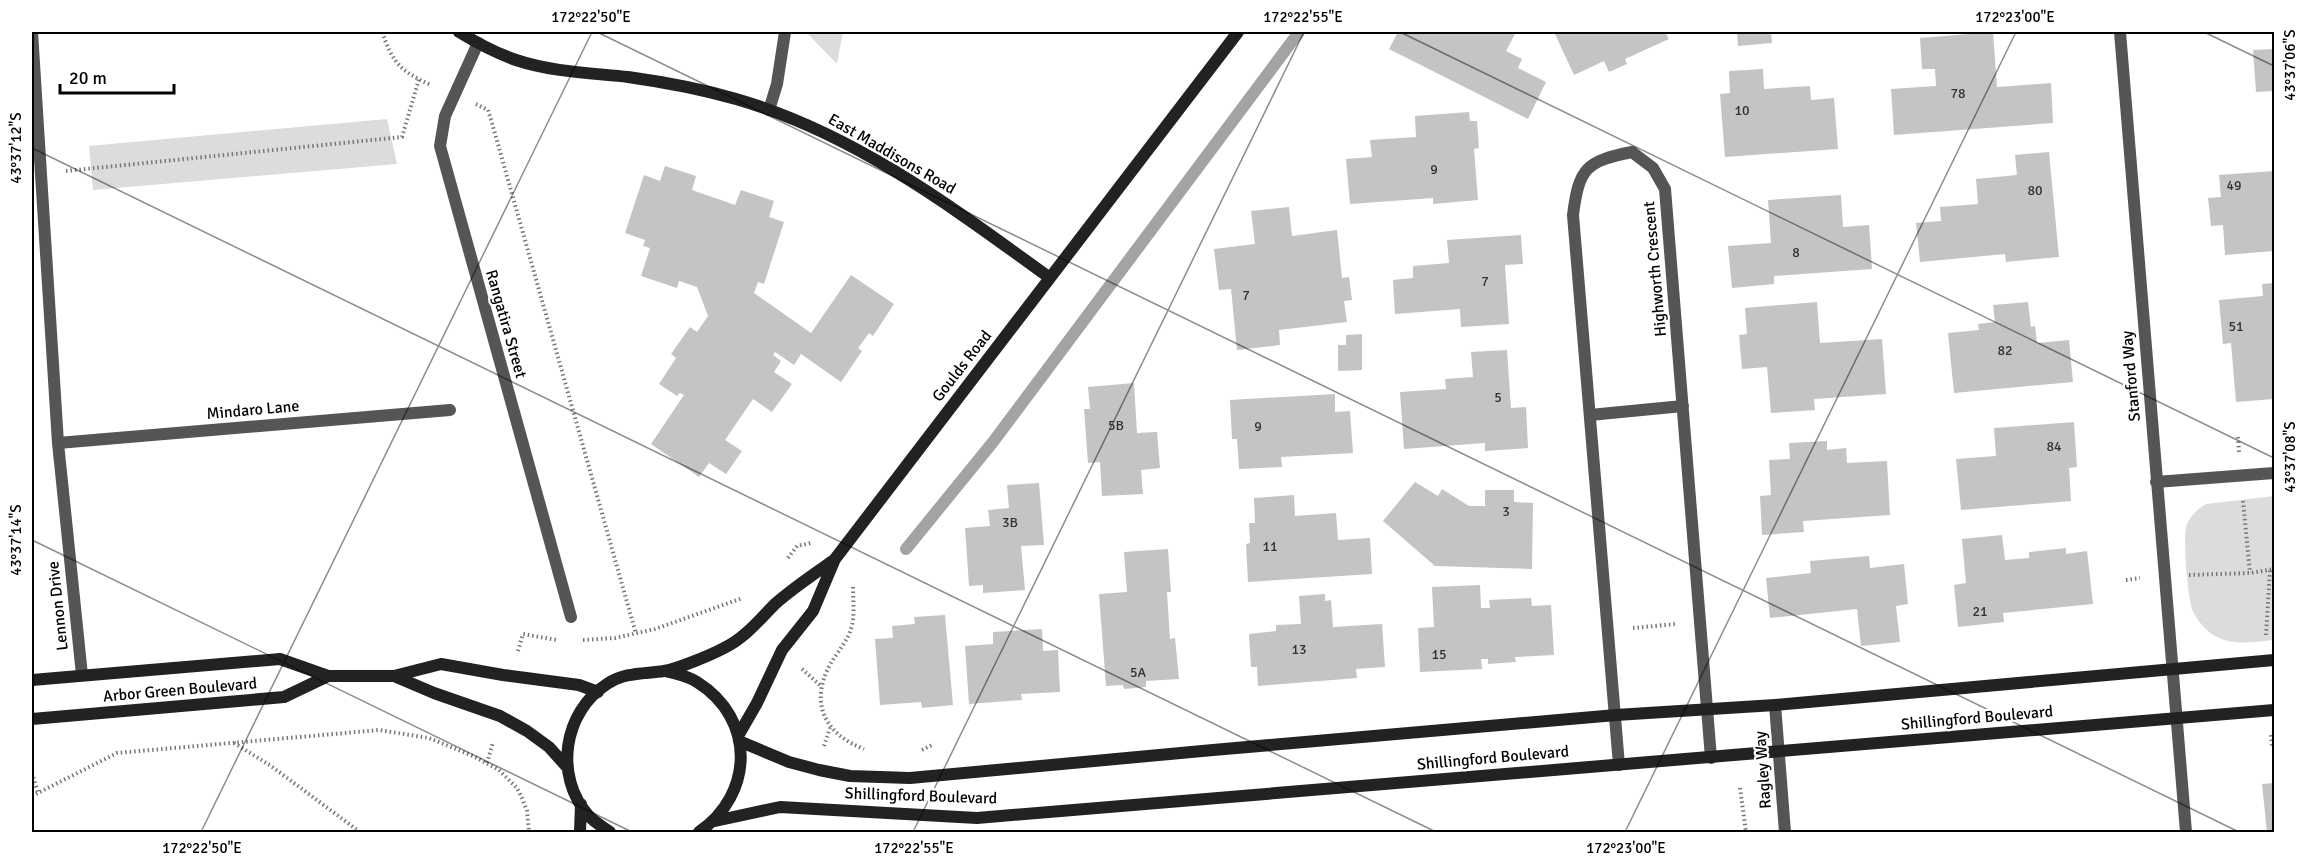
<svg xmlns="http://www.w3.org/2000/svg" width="2306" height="864" font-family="Signika,sans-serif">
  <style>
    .green { fill: #dcdcdc }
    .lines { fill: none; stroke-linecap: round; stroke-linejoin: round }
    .stream { stroke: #a3a3a3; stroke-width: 12 }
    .building { fill: #c4c4c4 }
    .path { stroke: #777; stroke-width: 4; stroke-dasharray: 1.5 3; stroke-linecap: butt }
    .street { stroke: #555; stroke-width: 12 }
    .secondary { stroke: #222; stroke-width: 12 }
    .ticks { fill: none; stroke: #000; stroke-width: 1.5; stroke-opacity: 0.45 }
    .labels { text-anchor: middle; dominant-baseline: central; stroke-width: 4.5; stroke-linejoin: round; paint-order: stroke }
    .number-label { font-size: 14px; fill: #313131 }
    .street-label { font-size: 16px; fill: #000; stroke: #fff }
    .neatline { fill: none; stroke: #000; stroke-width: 2 }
    .ticks-label { font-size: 15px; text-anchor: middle; fill: #000 }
  </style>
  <rect width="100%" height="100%" fill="#fff"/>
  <!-- green -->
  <path class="green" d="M806,32H843L837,63H836Z
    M387,119L397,164L93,190L89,146Z
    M2274,496V640C2254,642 2233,646 2215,636C2206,631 2198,621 2193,612C2188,599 2182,537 2187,524C2191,515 2198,509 2206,504Z"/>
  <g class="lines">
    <!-- stream -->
    <path class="stream" d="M906,549L993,442L1299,32"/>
  </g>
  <!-- building -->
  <path class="building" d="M1398,32H1516L1506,51L1522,59L1518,68L1546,82L1528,119L1389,49Z
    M1562,32H1665L1669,39L1625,59L1627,64L1609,72L1604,61L1574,75L1555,34Z
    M1737,32H1771L1772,43L1738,46Z
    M1993,32L1997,87L2051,83L2053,123L1894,135L1891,89L1936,86L1935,69H1922L1920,38Z
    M2274,49V91L2256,92L2253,50Z
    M1763,69L1764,89L1810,86L1811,100L1834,98L1838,149L1725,157L1720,94L1730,93L1729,71Z
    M1469,112L1470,121H1477L1479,148L1474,149L1478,200L1433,204V198L1350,204L1346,159L1372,157L1370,140L1416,137L1415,116Z
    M2049,152L2059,257L2006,262L2005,254L1920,262L1916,223L1941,221L1940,207L1978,204L1976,179L2017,175L2015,155Z
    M665,166L696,176L692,190L735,205L741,190L774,201L769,217L784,222L764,284L758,282L754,293L811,333L851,275L894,304L873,336L869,333L858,348L862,351L841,382L801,354L794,365L775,352L773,355L781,361L774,372L792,384L772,412L753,399L725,440L742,451L726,474L709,463L699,477L651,444L684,395L680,393L677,396L659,384L676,358L671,354L690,327L697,332L708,316L697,287L679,281L677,288L641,276L650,248L643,246L645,240L625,233L644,175L660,181Z
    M2274,171V251L2225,255L2223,225L2211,226L2208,198L2221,197L2219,175Z
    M1841,195L1843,227L1869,225L1872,269L1774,276V284L1732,288L1728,246L1771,243L1768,200Z
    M1289,207L1292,236L1337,230L1342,278L1349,277L1352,300L1344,301L1347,322L1279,330L1280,345L1237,350L1231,289L1219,290L1214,249L1255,244L1251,211Z
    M1521,235L1523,264L1505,265L1509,324L1461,327L1460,309L1395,314L1393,280L1413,278V266L1449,263L1447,240Z
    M2274,283V399L2236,402L2231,343L2223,344L2219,300L2263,296L2262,284Z
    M1817,302L1820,343L1882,339L1886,394L1814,399L1815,410L1771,413L1767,367L1742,369L1739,335L1747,334L1745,308Z
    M2028,302L2031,327L2035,326L2037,343L2069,340L2073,382L1954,393L1948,333L1979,330L1978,324L1995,322L1993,305Z
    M1362,334V370L1338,371V345H1346V335Z
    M1507,350L1511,408L1526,407L1528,448L1485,451V443L1404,449L1400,392L1446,389L1445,379L1473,377L1471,352Z
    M1134,383L1137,433L1157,432L1160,468L1141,470L1143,494L1102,496L1100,462L1088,463L1084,409H1090L1088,387Z
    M1335,394V412L1350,411L1353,453L1281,457L1282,467L1239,469L1237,439H1232L1230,400Z
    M2074,422L2077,467L2069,468L2071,501L1961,510L1956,459L1996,456L1994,428Z
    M1827,441V450L1846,448L1847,463L1887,461L1890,515L1803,521L1804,532L1762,535L1760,496L1771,495L1769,460L1790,459L1789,443Z
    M1415,482L1438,496L1442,489L1469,506H1485V490H1514V502L1533,503L1532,569L1435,566L1383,521Z
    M1039,483L1044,545L1021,546L1025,590L983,593V585L969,586L965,528L990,526L988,510L1009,508L1007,485Z
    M1294,495L1295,516L1336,513L1338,540L1370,538L1372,574L1248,582L1246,544L1250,543L1249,523H1255L1254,498Z
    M2002,535L2005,560L2029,558V552L2066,548V554L2087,551L2093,604L2003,613L2004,622L1958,627L1954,585L1966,583L1962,539Z
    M1168,549L1171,592H1167L1170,639L1175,638L1179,679L1146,681V687L1124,689L1123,685L1106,686L1099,594L1127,592L1124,552Z
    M1869,556L1870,568L1904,564L1908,604L1896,606L1900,642L1861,646L1857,609L1770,618L1766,578L1811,573L1810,561Z
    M1480,585L1481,608H1490L1489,600L1531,598L1532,606L1551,605L1554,655L1515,657L1516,662L1488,664V659H1481L1482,669L1420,672L1418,628L1434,627L1432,587Z
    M1325,594V601L1331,600L1333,627L1382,624L1385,667L1356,669L1357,678L1258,686L1257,667H1251L1249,634L1276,631V625L1301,624L1299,596Z
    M945,615L953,705L922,708L921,702L880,705L875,639L893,638L892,626L915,624L914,617Z
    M1042,629L1043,651L1058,650L1060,692L1021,694L1022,700L969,704L965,646L993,644V632Z
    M2274,783V832H2267L2262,784Z"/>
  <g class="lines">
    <!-- path -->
    <path class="path" d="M382,32C393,63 400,71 431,85
      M476,104L488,110L492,123L636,634
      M66,171L402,137L419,79
      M2238,437L2239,452
      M2243,501L2250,573
      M788,558L797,546L811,543
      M2189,575L2250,573L2274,569
      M2126,580L2140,578
      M853,587C853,601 855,616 851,629C846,645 832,657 826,673C811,710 830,736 864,749
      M1633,628L1676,624
      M2266,635L2270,570
      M583,640L615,638L655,629L743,598
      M518,651L523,634L557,640
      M802,669L822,687
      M2271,735L2272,746
      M234,743L271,766L360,832
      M824,746L830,728
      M922,750L932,745
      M487,763L493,742
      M32,773L38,793
      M1740,788L1746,832
      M32,796L117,753L379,730L429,738L473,756L499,770L517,788L522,798L527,811L529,832"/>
    <!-- street -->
    <path class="street" d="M32,32L58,443L82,675
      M2120,32L2186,832
      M478,43L445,116L440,146L571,617
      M769,110L777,84L785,32
      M1590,415L1683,406
      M58,443L450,410
      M2156,482L2274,473
      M1775,705L1785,832
      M1619,765L1573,215C1579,168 1586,161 1632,152L1653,168L1665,189L1711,758"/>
    <!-- secondary -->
    <path class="secondary" d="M459,32C477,43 496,53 516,60C552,72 591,73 628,77C664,82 701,89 736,99C854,133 952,207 1050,278
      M666,671C676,674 688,676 697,682C756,719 754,794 699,832
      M394,676L434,693L500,716L527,731L549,747L567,767
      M32,680L280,659L328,676H394L441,664L503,675L579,685L598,692
      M32,719L284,697L328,676
      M738,736L757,703L782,650L813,611L835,559L1238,32
      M739,741L789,762L819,770L850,776L910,778L1213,750L1616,715L1775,705L2274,660
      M715,821L780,807L977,818L2274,710
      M580,832L581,804
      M610,832C603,827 594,822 588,815C554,776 563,712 607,684C625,672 644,674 664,671C677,669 711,655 724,648C745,638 759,620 775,604C793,588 814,574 834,560"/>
  </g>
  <!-- ticks -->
  <path class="ticks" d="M597,32L2239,832M1400,32L2274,458M2204,32L2274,66M32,148L1436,832M32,540L632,832M201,832L592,32M913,832L1304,32M1625,832L2016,32"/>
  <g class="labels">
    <!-- number labels -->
    <g class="number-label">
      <text x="1958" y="93">78</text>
      <text x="1742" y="110">10</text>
      <text x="1434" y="169">9</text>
      <text x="2234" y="185">49</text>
      <text x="2035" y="190">80</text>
      <text x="1796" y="252">8</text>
      <text x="1485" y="281">7</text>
      <text x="1246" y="295">7</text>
      <text x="2236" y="326">51</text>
      <text x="2005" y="350">82</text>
      <text x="1498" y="397">5</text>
      <text x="1116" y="425">5B</text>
      <text x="1258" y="426">9</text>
      <text x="2054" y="446">84</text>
      <text x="1506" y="511">3</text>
      <text x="1010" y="522">3B</text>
      <text x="1270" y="546">11</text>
      <text x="1980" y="611">21</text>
      <text x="1299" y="649">13</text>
      <text x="1439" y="654">15</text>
      <text x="1138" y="672">5A</text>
    </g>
    <!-- street labels -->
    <g class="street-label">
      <text transform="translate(892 154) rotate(30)">East Maddisons Road</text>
      <text transform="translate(1655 269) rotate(-95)">Highworth Crescent</text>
      <text transform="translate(506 324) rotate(74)">Rangatira Street</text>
      <text transform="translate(962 366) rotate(-52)">Goulds Road</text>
      <text transform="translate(2131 376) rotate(-95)">Stanford Way</text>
      <text transform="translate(253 410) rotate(-5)">Mindaro Lane</text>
      <text transform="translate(58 606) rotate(-96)">Lennon Drive</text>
      <text transform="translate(180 690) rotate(-5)">Arbor Green Boulevard</text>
      <text transform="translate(1977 718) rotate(-5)">Shillingford Boulevard</text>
      <text transform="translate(1493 758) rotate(-5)">Shillingford Boulevard</text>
      <text transform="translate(1763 770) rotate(-94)">Ragley Way</text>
      <text transform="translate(921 796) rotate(2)">Shillingford Boulevard</text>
    </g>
  </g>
  <!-- border -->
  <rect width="2306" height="864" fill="none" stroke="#ffffff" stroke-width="66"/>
  <!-- scale -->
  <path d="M60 84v9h114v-9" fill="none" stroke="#000000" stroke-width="3"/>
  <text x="69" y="84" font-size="18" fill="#000000" stroke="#ffffff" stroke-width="4.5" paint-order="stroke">20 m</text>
  <rect x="33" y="33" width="2240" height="798" class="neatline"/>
  <g class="ticks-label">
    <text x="591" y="22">172°22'50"E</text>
    <text x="1303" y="22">172°22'55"E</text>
    <text x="2015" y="22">172°23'00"E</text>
    <text transform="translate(2290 65) rotate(-90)" y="5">43°37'06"S</text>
    <text transform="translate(16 148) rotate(-90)" y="5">43°37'12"S</text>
    <text transform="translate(2290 457) rotate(-90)" y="5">43°37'08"S</text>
    <text transform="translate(16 540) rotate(-90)" y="5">43°37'14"S</text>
    <text x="202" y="853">172°22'50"E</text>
    <text x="914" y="853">172°22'55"E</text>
    <text x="1626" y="853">172°23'00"E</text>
  </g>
</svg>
